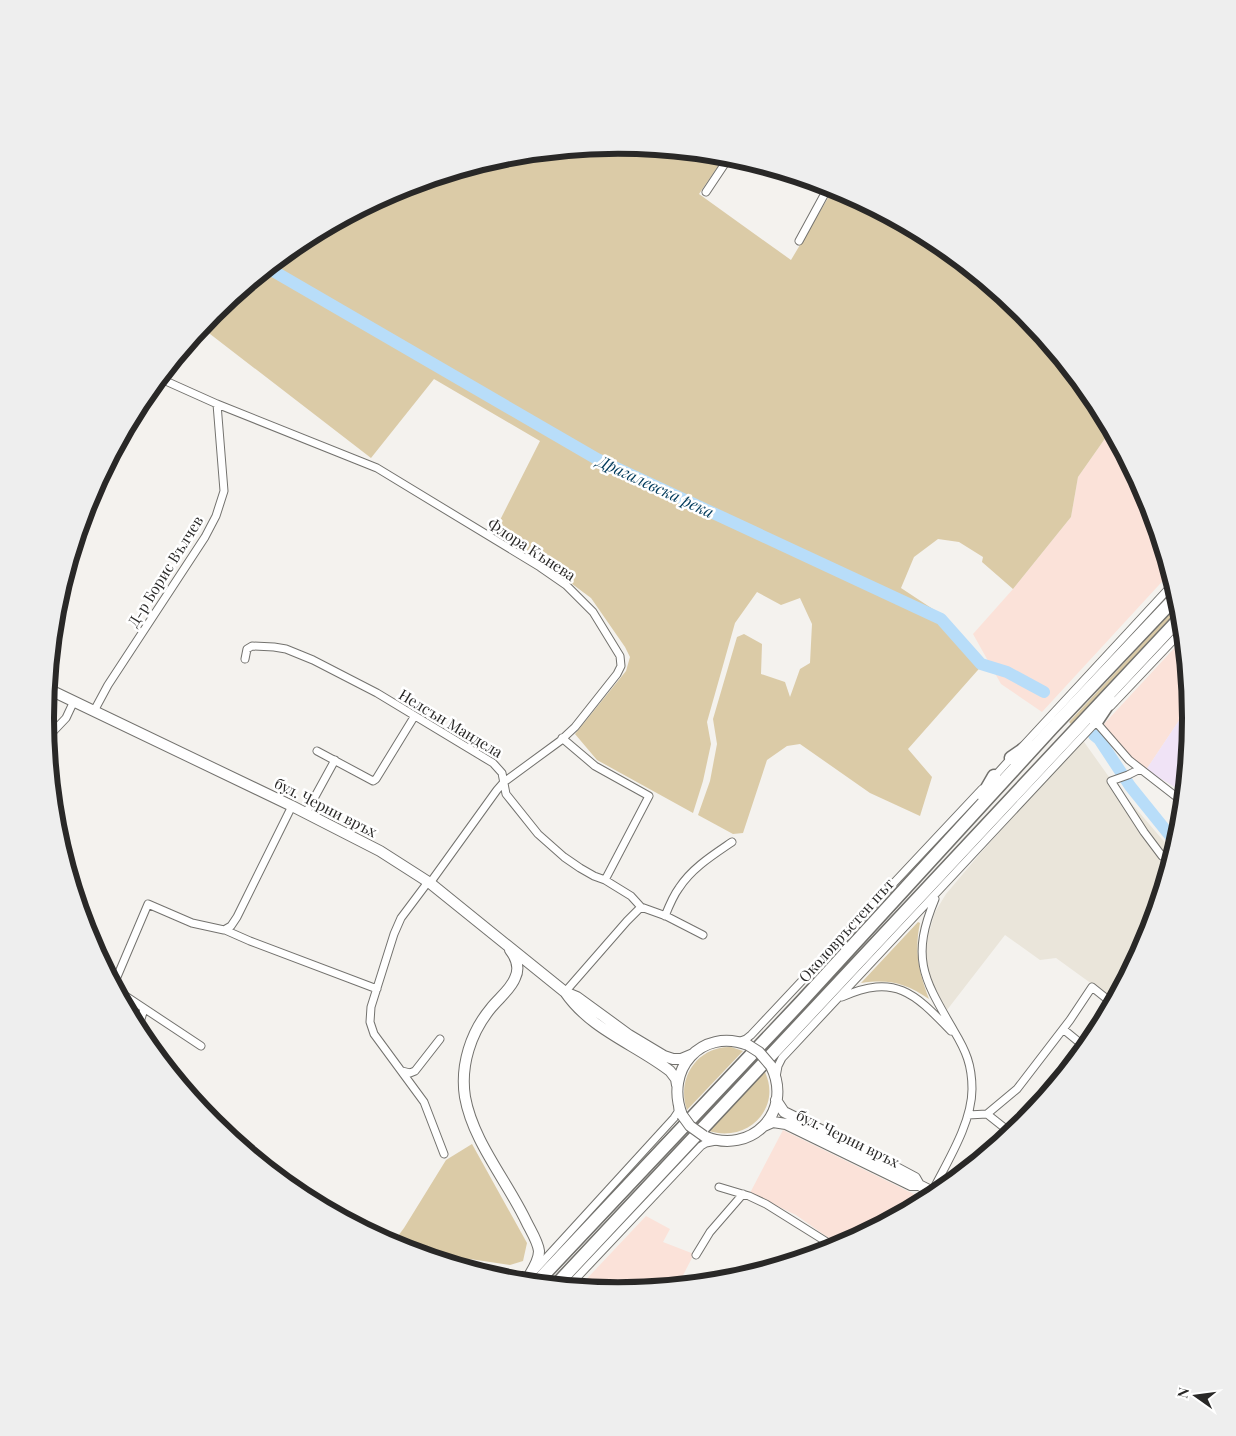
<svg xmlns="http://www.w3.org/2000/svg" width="1236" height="1436" font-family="'Playfair Display',serif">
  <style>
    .commercial { fill: #fbe2d9 }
    .built { fill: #eae5da }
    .medical { fill: #f0e3f6 }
    .green { fill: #dbcba7 }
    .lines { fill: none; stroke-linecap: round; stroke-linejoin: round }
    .river { stroke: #b8ddf9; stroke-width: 12 }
    .street-casing { stroke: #73726e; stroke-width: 9 }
    .secondary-casing { stroke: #73726e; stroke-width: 12 }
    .highway-casing { stroke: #73726e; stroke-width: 15 }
    .street { stroke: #fff; stroke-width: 7 }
    .secondary { stroke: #fff; stroke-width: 10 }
    .highway { stroke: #fff; stroke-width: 12 }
    .secondary-bridge-casing { stroke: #73726e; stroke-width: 12; stroke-linecap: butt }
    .secondary-bridge { stroke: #fff; stroke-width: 10 }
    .labels { text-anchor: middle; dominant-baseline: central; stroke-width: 5; stroke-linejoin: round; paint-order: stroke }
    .street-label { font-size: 15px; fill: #292827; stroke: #fff }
    .water-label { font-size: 16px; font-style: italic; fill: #003a5b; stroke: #fff }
    .rim { fill: none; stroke: #292827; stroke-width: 6 }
  </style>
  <rect width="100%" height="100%" fill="#f4f2ee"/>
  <!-- commercial -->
  <path class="commercial" d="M1111,430L1147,499L1170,573L1042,712L1001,684L973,634L1013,589L1071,517L1078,477Z
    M1180,642L1184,645L1187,675L1185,694L1190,704L1146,770L1131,758L1103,725Z
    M783,1130L926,1200L845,1243L830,1239L796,1215L750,1193Z
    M646,1216L670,1229L663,1242L694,1254L678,1285L618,1291L579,1287Z"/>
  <!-- built -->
  <path class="built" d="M1082,739L1109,777L1173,852L1147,938L1114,1000L1056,958L1040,960L1005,935L947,1010L932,984L925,958L928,936L935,912L946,894L978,856Z"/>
  <!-- medical -->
  <path class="medical" d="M1190,704L1191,718L1183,795L1180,790L1146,770Z"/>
  <!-- green -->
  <path class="green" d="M618,145L725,156L699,194L791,260L834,188L937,242L1023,313L1095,400L1111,430L1078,477L1071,517L1013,589L982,562L983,557L959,542L938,539L914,557L901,588L948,619L985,662L908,749L932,777L920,816L870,793L800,744L787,746L767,760L743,833L733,834L698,815L710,781L717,744L713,719L737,637L744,634L762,644L761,674L785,682L790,697L800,669L810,663L812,624L800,598L781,605L757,592L735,623L707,722L711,744L703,781L693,813L597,760L575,734L626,671L630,657L625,647L591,598L544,563L494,532L540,441L434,379L371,458L201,327L213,313L300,241L399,189L507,156Z
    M1179,604L1180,608L1071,724L1069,722Z
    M918,922L920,923C914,951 919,973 929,999C905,983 890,979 861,983Z
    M731,1047L743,1051L687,1110C676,1079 697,1046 731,1047Z
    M765,1072C782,1109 747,1143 709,1131Z
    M472,1144L527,1243L523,1261L510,1265L470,1259L464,1267L398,1247L392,1244L404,1228L446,1160Z"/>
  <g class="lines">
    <!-- river -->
    <path class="river" d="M268,268L597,459L941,619L981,664L1007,672L1044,692
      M1094,735L1099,739L1130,786L1176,843"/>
    <defs>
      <path id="street" d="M706,192L730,156
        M799,241L829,186
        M159,378L217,404L377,468L540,567L566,585L593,612L620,656L621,666L617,674L575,727L560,741L504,782L497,790L430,883
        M78,535L93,490
        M245,659L247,649L252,646L274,647L286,649L313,660L377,693L493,763L502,773L506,794L538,834L564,857L580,868L594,876L605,880L631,896L641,907L666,916L703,935
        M1111,706L1182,631
        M94,711L108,685L205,537L216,516L224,491L217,404
        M1096,722L1129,760L1183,802
        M47,738L66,718L74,701
        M562,738L595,766L649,796L605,880
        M1022,747L1173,584
        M317,751L373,781L376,779L414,717
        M1140,769L1128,775L1111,781L1144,832L1162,856
        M993,778L1013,756
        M306,813L335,760
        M428,882L401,918L394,934L371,1007L370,1022L374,1034L424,1102L444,1154
        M665,916C669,906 673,896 679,888C692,868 713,855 732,842
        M225,930L250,941L377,989
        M114,984L148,904L192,923L224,930L231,926L237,917L292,806
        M118,991L201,1046
        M565,992L627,921L641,907
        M842,997C896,973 915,994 951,1031
        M138,1029L144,1009
        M1063,1029L1085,1047
        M738,1042L746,1039L751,1035L982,789
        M402,1071L410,1073L415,1071L440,1039
        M776,1077L778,1066L782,1058L1097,721
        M987,1114L1017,1089L1070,1020L1092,987L1112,1003
        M987,1114L1011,1133
        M968,1115L987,1114
        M218,1127L230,1137
        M719,1187L749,1196L766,1204L830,1244L840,1246
        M932,1192C947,1162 972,1123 972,1089C972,1065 966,1051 954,1031C924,979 910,959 935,899
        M696,1255L710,1232L743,1194
        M535,1270L674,1118L678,1112V1106
        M569,1286L701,1146L706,1143L716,1141"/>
      <path id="secondary" d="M48,689L292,806L380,851L430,883L565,992C591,1030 635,1044 670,1071L676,1079L677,1085
        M510,950C517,959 520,968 515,978C511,989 499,998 491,1008C471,1032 460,1065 465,1097C473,1142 508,1182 527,1223C531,1231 538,1242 539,1251C539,1261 532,1271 527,1279
        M565,992L577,997L629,1035L664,1056L673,1059H681L693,1054
        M776,1100L784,1112L870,1154L915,1178L919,1185L937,1194
        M682,1115C664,1070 701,1027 748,1045
        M764,1126L773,1122L786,1124L911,1185H919
        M704,1136C751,1156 794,1112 771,1066"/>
      <path id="highway" d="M1096,722L1110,701
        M1011,758L1028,746
        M983,795L994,776
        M536,1283L801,1002L1052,728L1177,596
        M556,1285L1181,617"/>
    </defs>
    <!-- street casing -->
    <use href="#street" class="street-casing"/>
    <!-- secondary casing -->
    <use href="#secondary" class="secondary-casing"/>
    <!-- highway casing -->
    <use href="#highway" class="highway-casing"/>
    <!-- street -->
    <use href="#street" class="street"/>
    <!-- secondary -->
    <use href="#secondary" class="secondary"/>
    <!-- highway -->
    <use href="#highway" class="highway"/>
    <defs>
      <path id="secondary-bridge" d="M748,1045L759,1052L771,1066
        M682,1115L690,1126L704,1136"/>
    </defs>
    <!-- secondary-bridge casing -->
    <use href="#secondary-bridge" class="secondary-bridge-casing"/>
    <!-- secondary-bridge -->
    <use href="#secondary-bridge" class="secondary-bridge"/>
  </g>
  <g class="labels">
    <!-- street labels -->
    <g class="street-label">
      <text transform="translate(532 549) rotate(33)">Флора Кънева</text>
      <text transform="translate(165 571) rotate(-58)">Д-р Борис Вълчев</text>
      <text transform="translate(451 723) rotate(31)">Нелсън Мандела</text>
      <text transform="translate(326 807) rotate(27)">бул. Черни връх</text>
      <text transform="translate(846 930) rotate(-48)">Околовръстен път</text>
      <text transform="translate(848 1138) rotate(26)">бул. Черни връх</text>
    </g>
    <!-- water labels -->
    <g class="water-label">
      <text transform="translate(656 486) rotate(25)">Драгалевска река</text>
    </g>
  </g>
  <!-- crop -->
  <path d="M0 0H1236V1436H0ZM54 718a564 564 0 1 1 1128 0a564 564 0 1 1-1128 0Z" fill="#eee" fill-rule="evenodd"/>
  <path class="rim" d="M54 718a564 564 0 1 1 1128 0a564 564 0 1 1-1128 0Z"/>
  <!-- north arrow -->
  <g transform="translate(1196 1396) rotate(284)" stroke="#ffffff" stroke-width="4" paint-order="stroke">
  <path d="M0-4L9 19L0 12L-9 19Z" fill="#292827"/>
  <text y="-8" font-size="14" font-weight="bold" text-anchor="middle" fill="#292827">N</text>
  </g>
</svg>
